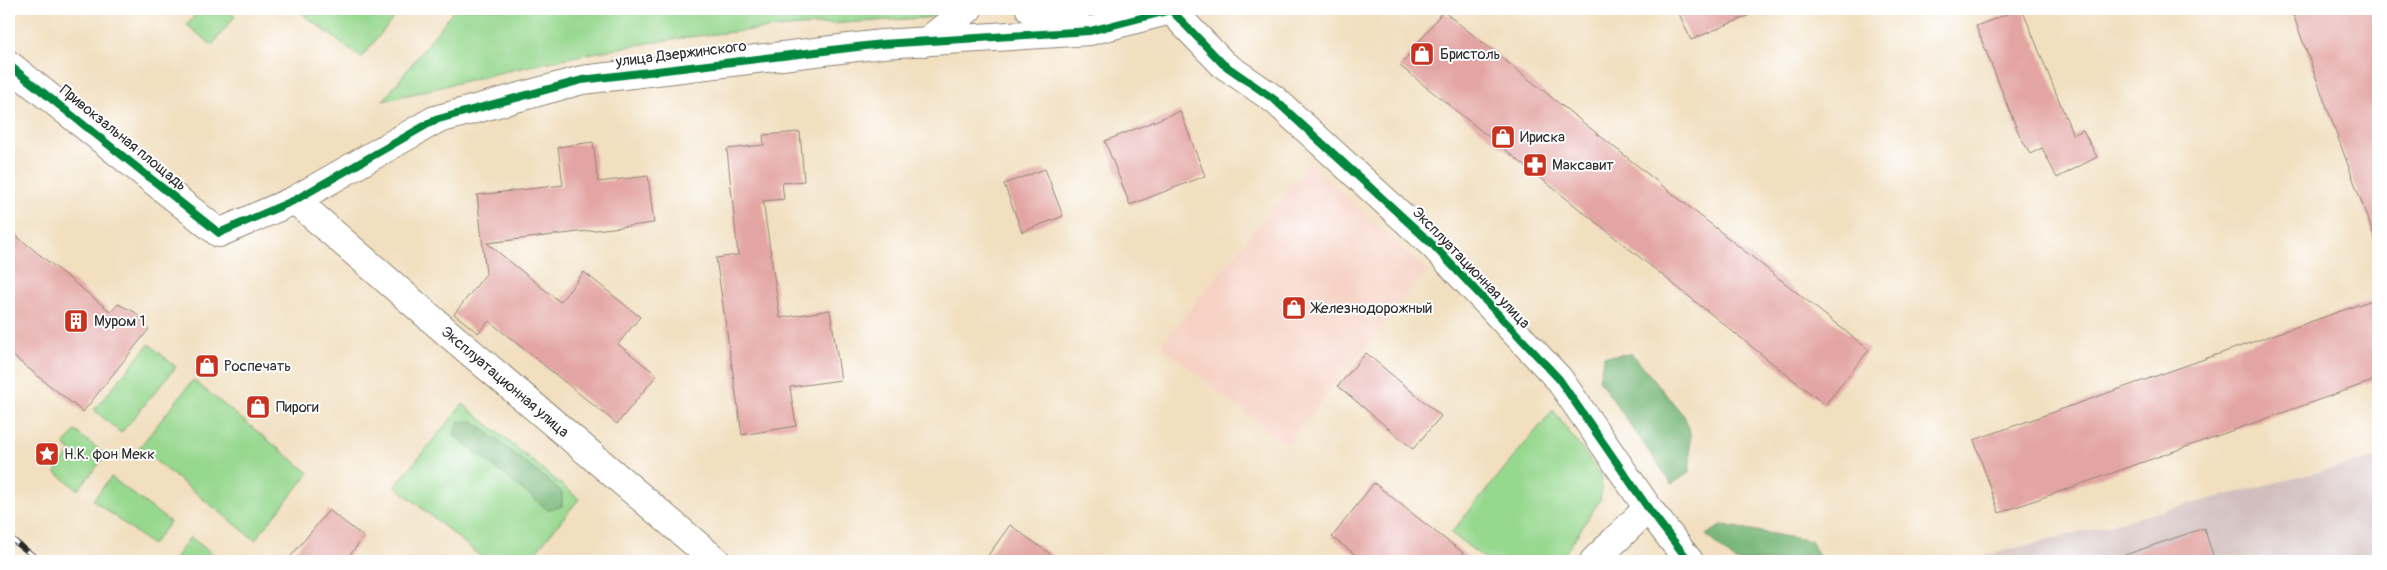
<svg xmlns="http://www.w3.org/2000/svg" width="2387" height="570" font-family="Pangolin,sans-serif">
  <style>
    .built { fill: #f6d2c4 }
    .industrial { fill: #d1bfbe }
    .green { fill: #97d88f; stroke: #61825d }
    .forest { fill: #79b87a; stroke: #527252 }
    .building { fill: #e3a5a3 }
    .lines { fill: none; stroke-linecap: round; stroke-linejoin: round }
    .minor-casing { stroke: #8e8576; stroke-width: 30 }
    .tertiary-casing { stroke: #8e8576; stroke-width: 30 }
    .minor { stroke: #fff; stroke-width: 28 }
    .tertiary { stroke: #fff; stroke-width: 28 }
    .rail-casing { stroke: #2b2b2b; stroke-width: 5.5 }
    .rail { stroke: #fff; stroke-width: 4; stroke-dasharray: 11; stroke-linecap: butt }
    .cycleway-casing { stroke: #fff; stroke-width: 11 }
    .cycleway { stroke: #00873e; stroke-width: 8 }
    .labels { text-anchor: middle; dominant-baseline: central; stroke-width: 4; stroke-linejoin: round; paint-order: stroke }
    .street-label { font-size: 15px; fill: #2b2b2b; stroke: #fff }
    .poi-label { font-size: 15px; fill: #2b2b2b; stroke: #fff; text-anchor: start }
  </style>
  <rect width="100%" height="100%" fill="#fff"/>
  <filter id="ink" filterUnits="userSpaceOnUse"><feTurbulence type="fractalNoise" baseFrequency=".02" numOctaves="2"/><feDisplacementMap in="SourceGraphic" scale="10" xChannelSelector="R" yChannelSelector="G"/><feConvolveMatrix kernelMatrix="1 2 1 2 8 2 1 2 1" color-interpolation-filters="sRGB"/></filter>
  <filter id="wash" filterUnits="userSpaceOnUse"><feTurbulence type="fractalNoise" baseFrequency=".0096" numOctaves="4" result="noise"/><feDisplacementMap in="SourceGraphic" scale="20" xChannelSelector="R" yChannelSelector="G"/><feGaussianBlur stdDeviation="1.12" result="paint"/><feColorMatrix in="noise" values="0 0 0 0 0 0 0 0 0 0 0 0 0 0 0 0 0 1.4 0 .05"/><feComposite in="paint" operator="in"/></filter>
  <g filter="url(#wash)">
    <rect width="100%" height="100%" fill="#f1dfc0"/>
    <!-- built -->
    <path class="built" d="M1310,163L1427,271L1286,445L1161,345Z"/>
    <!-- industrial -->
    <path class="industrial" d="M2378,457V561H1964Z"/>
    <!-- green -->
    <path class="green" d="M200,9H227L235,16L212,45L187,25Z
      M296,9H401L361,58Z
      M455,9H943L937,17C835,24 732,28 631,46C548,60 465,81 383,101Z
      M149,344L176,367L121,433L94,410Z
      M193,380L309,473L255,540L139,448Z
      M463,404L579,499L528,561H486L395,486Z
      M1553,410L1602,477L1600,500L1560,561H1488L1451,533Z
      M75,431L106,455L78,490L55,472L71,451L64,445Z
      M111,477L170,522L152,545L93,500Z
      M190,537L222,561H173Z"/>
    <!-- forest -->
    <path class="forest" d="M1632,354L1684,416L1690,432V472L1672,484L1599,380L1604,356Z
      M473,421L562,492V506L548,510L454,435L458,422Z
      M1723,525L1811,541L1821,561H1735L1706,535Z"/>
    <g id="blocks">
      <!-- building -->
      <path class="building" d="M1677,9H1764L1691,40Z
        M2020,9H2022L2073,135L2083,130L2097,157L2057,178L2042,148L2030,154L2019,134L1976,26Z
        M2291,9H2371L2378,29V238L2375,239Z
        M1443,11L1869,350L1825,405L1400,66Z
        M1180,111L1205,176L1130,205L1105,141Z
        M800,132L804,181L782,183L784,199L763,201L780,318L830,310L841,380L790,387L796,426L742,435L716,258L738,255L727,149L764,145L763,135Z
        M593,142L598,182L648,176L654,223L487,243L560,302L584,272L640,317L618,344L657,375L617,424L489,321L478,333L454,314L486,274L477,195L563,185L558,147Z
        M1045,169L1063,216L1022,232L1004,184Z
        M9,230L111,312L118,304L135,312L149,329L83,412L9,353Z
        M2378,298V379L1999,513L1974,440Z
        M1366,353L1441,416L1413,449L1338,386Z
        M1374,483L1437,533L1474,561H1364L1332,537Z
        M329,510L364,537L345,561H287Z
        M1010,525L1060,561H984Z
        M2204,528L2215,561H2120L2119,557Z"/>
    </g>
  </g>
  <g filter="url(#ink)">
    <use href="#blocks" fill-opacity="0" stroke="#8e8576" stroke-width="1"/>
    <g class="lines">
      <defs>
        <g id="minor">
          <path d="M1171,10L1223,64L1275,100L1433,245L1559,379L1648,508L1689,561"/>
          <path id="s1" d="M295,200L449,334L716,561"/>
          <path d="M1594,561L1648,508"/>
        </g>
        <path id="tertiary" d="M1030,9L1080,27
          M926,42L968,9
          M9,65L219,233L295,200L435,120L582,80L882,44L1090,31L1175,9"/>
      </defs>
      <!-- minor casing -->
      <use href="#minor" class="minor-casing"/>
      <!-- tertiary casing -->
      <use href="#tertiary" class="tertiary-casing"/>
      <!-- minor -->
      <use href="#minor" class="minor"/>
      <!-- tertiary -->
      <use href="#tertiary" class="tertiary"/>
      <defs>
        <path id="rail" d="M9,537L40,561"/>
      </defs>
      <!-- rail casing -->
      <use href="#rail" class="rail-casing"/>
      <!-- rail -->
      <use href="#rail" class="rail"/>
      <defs>
        <path id="cycleway" d="M1171,10L1223,64L1275,100L1433,245L1559,379L1648,508L1689,561
          M9,65L219,233L295,200L435,120L582,80L882,44L1090,31L1175,9"/>
      </defs>
      <!-- cycleway casing -->
      <use href="#cycleway" class="cycleway-casing"/>
      <!-- cycleway -->
      <use href="#cycleway" class="cycleway"/>
    </g>
  </g>
  <!-- icons -->
  <defs>
    <symbol id="shop-square" viewBox="-11 -11 22 22"><rect x="-9" y="-9" width="18" height="18" rx="4" fill="#c8321e" stroke="#fff"/><path d="M-5-2.5h2.3a2.7 3.5 0 0 1 5.4 0H5L5.5 6h-11ZM-1.5-2.5h3a1.5 2.3 0 0 0-3 0Z" fill="#fff"/></symbol>
    <symbol id="pharmacy-square" viewBox="-11 -11 22 22"><rect x="-9" y="-9" width="18" height="18" rx="4" fill="#c8321e" stroke="#fff"/><path d="M-2-6h4v4h4v4h-4v4h-4v-4h-4v-4h4Z" fill="#fff"/></symbol>
    <symbol id="building-square" viewBox="-11 -11 22 22"><rect x="-9" y="-9" width="18" height="18" rx="4" fill="#c8321e" stroke="#fff"/><path d="M-4-6H4V6H1V3H-1V6H-4ZM-2.5-4.3h1.7v1.8h-1.7ZM.8-4.3h1.7v1.8H.8ZM-2.5-1h1.7V.8h-1.7ZM.8-1h1.7V.8H.8Z" fill="#fff"/></symbol>
    <symbol id="sight-square" viewBox="-11 -11 22 22"><rect x="-9" y="-9" width="18" height="18" rx="4" fill="#c8321e" stroke="#fff"/><path d="M0-6L1.8-2.2L6-1.7L2.9 1.2L3.7 5.4L0 3.3L-3.7 5.4L-2.9 1.2L-6-1.7L-1.8-2.2Z" fill="#fff"/></symbol>
  </defs>
  <g fill-rule="evenodd">
    <use href="#shop-square" x="1408" y="40" width="28" height="28"/>
    <use href="#shop-square" x="1489" y="123" width="28" height="28"/>
    <use href="#pharmacy-square" x="1521" y="151" width="28" height="28"/>
    <use href="#shop-square" x="1280" y="294" width="28" height="28"/>
    <use href="#building-square" x="62" y="307" width="28" height="28"/>
    <use href="#shop-square" x="193" y="352" width="28" height="28"/>
    <use href="#shop-square" x="244" y="393" width="28" height="28"/>
    <use href="#sight-square" x="33" y="440" width="28" height="28"/>
  </g>
  <g class="labels">
    <!-- street labels -->
    <g class="street-label">
      <text transform="translate(681 54) rotate(-7)">улица Дзержинского</text>
      <text transform="translate(123 138) rotate(39)">Привокзальная площадь</text>
      <text transform="translate(1471 268) rotate(46)">Эксплуатационная улица</text>
      <text stroke="none"><textPath href="#s1" startOffset="278">Эксплуатационная улица</textPath></text>
    </g>
    <!-- poi labels -->
    <g class="poi-label">
      <text x="1440" y="54">Бристоль</text>
      <text x="1520" y="137">Ириска</text>
      <text x="1552" y="165">Максавит</text>
      <text x="1312" y="308">Железнодорожный</text>
      <text x="94" y="321">Муром 1</text>
      <text x="224" y="366">Роспечать</text>
      <text x="276" y="407">Пироги</text>
      <text x="64" y="454">Н.К. фон Мекк</text>
    </g>
  </g>
  <!-- margin -->
  <rect width="2387" height="570" fill="none" stroke="#fff" stroke-width="30"/>
</svg>
